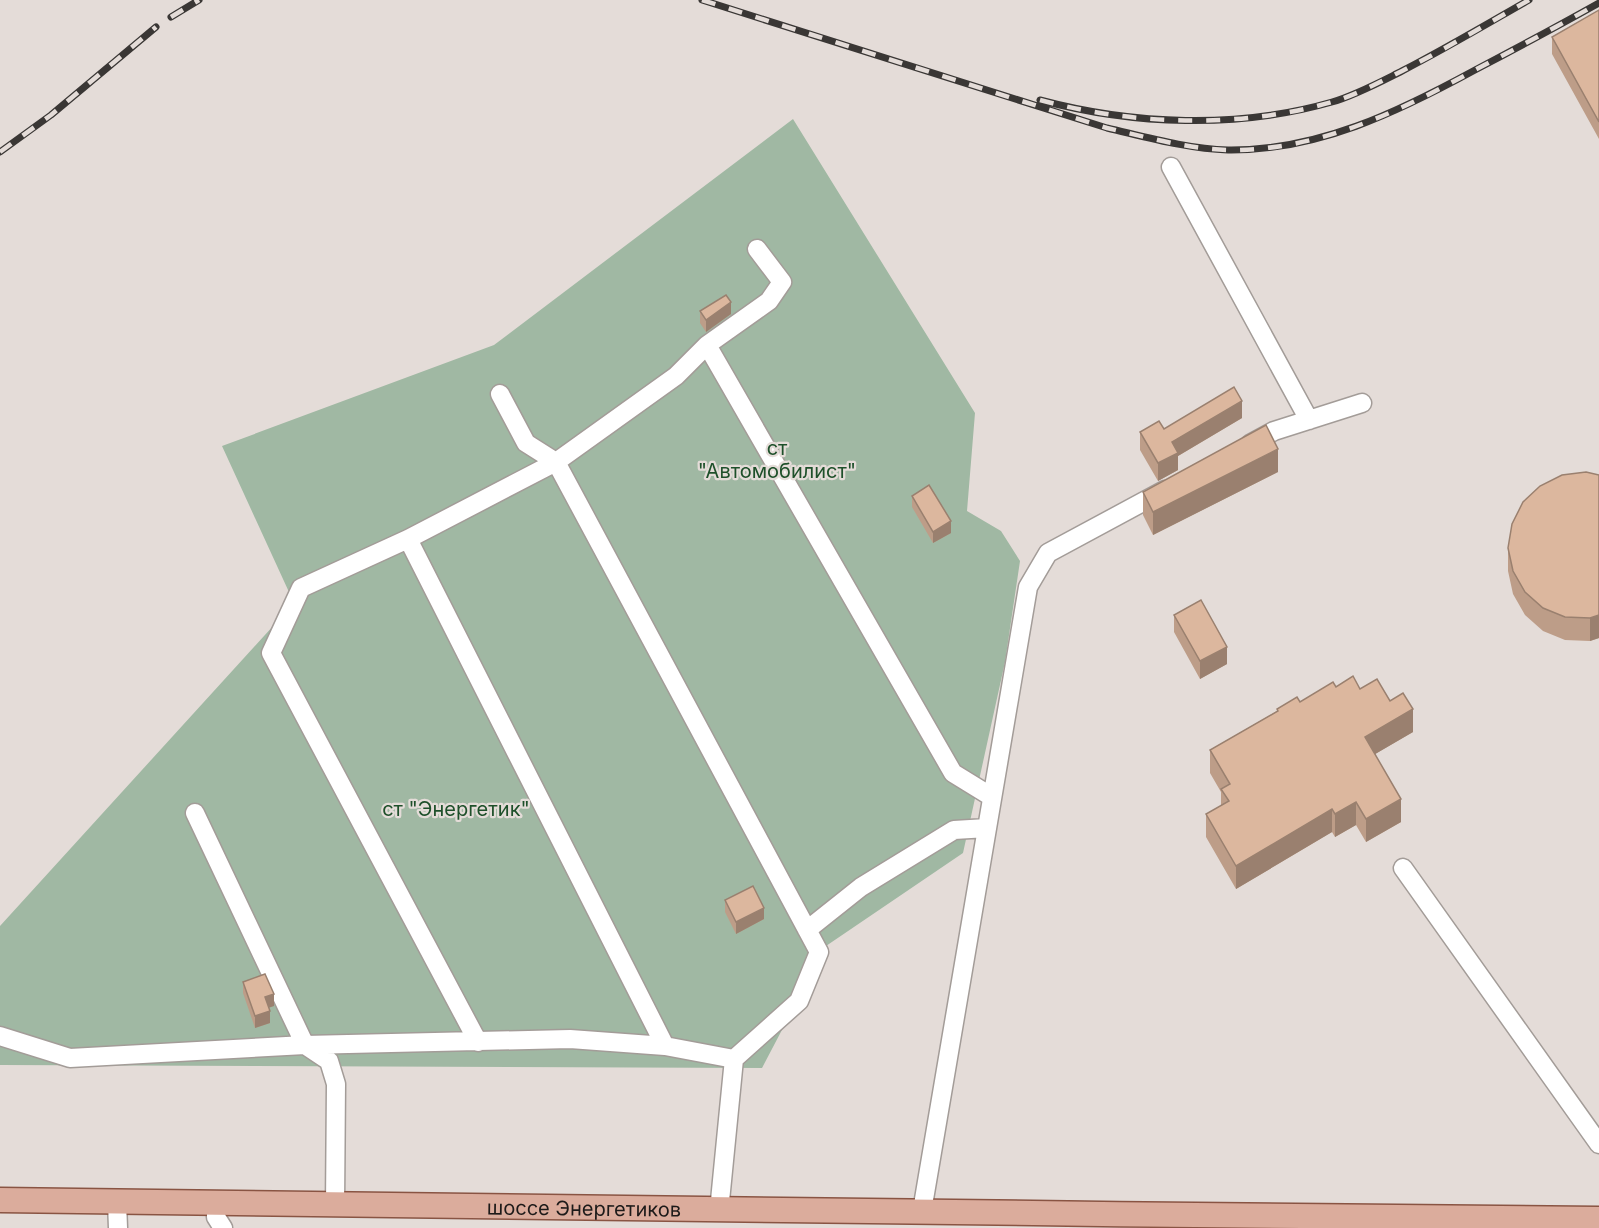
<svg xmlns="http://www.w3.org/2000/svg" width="1599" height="1228" font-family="Inter,sans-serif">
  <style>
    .green { fill: #a0b8a3 }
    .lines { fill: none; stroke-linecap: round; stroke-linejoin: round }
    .minor-casing { stroke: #a39c98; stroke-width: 21 }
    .major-casing { stroke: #895443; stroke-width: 27 }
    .minor { stroke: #fff; stroke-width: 18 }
    .major { stroke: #dbac9c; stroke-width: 24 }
    .rail-casing { stroke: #3a3735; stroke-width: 7 }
    .rail { stroke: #e4dcd8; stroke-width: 4.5; stroke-dasharray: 14; stroke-linecap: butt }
    .wall { fill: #bd9d88 }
    .shaded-wall { fill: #9a806f }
    .building { fill: #dcb79e; stroke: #9a806f; stroke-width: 1.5 }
    .labels { text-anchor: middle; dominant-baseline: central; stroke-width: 4.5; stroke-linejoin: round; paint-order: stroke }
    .park-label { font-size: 20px; fill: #1e502a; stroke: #e4dcd8 }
    .street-label { font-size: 20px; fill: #1d1a19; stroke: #e4dcd8 }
  </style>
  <rect width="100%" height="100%" fill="#e4dcd8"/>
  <!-- green -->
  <path class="green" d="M793,119L975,413L967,511L1001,531L1020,561L1005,662L963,853L826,946L762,1068L0,1065V926L294,603L222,446L494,345Z"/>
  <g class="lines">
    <defs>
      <path id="minor" d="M1171,167L1309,420
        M707,345L953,773L992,797
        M500,394L526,443L556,462L819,952L799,1001L734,1059
        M1250,444L1274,431L1362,403
        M408,539L665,1046L734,1059L719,1211
        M195,813L305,1045L329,1061L336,1084L335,1205
        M1403,868L1599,1144
        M807,930L861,887L954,830L987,828
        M0,1036L70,1058L305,1045L570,1039L665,1046
        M478,1042L271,653L301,588L408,539L556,462L676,376L707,345L769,301L782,282L757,249
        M117,1202L118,1228
        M216,1203V1217L223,1228
        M922,1211L1028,587L1048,553L1165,490"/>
      <g id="major">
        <path id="s1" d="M0,1200C533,1210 1066,1213 1599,1219"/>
      </g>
    </defs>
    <!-- minor casing -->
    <use href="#minor" class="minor-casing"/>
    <!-- major casing -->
    <use href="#major" class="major-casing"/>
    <!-- minor -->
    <use href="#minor" class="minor"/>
    <!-- major -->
    <use href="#major" class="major"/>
    <defs>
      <path id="rail" d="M702,0L1107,128C1146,137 1188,149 1228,150C1318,151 1398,112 1475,70C1517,48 1558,26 1599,3
        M171,17L199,0
        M1040,100C1133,125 1238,129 1332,102C1356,95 1380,82 1402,71C1445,49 1487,24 1529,0
        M0,152L51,115L156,27"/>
    </defs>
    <!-- rail casing -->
    <use href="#rail" class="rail-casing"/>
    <!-- rail -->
    <use href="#rail" class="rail"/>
  </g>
  <!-- wall -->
  <path class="wall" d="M1599,10V139L1552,54V37Z
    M700,311L731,314L706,332L700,323Z
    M1242,418L1178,456V470L1158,481L1140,450V432Z
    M1278,472L1153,535L1143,515V492Z
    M1599,475V638L1590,641L1565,640L1543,631L1525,615L1513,594L1508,571V548Z
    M912,496L951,533L933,543L912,507Z
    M1174,615L1227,664L1200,679L1174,632Z
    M1336,687L1360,689L1390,701L1413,732L1375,754L1401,822L1366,842L1356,825L1335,837L1332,832L1236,889L1206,837V814L1221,806V792L1210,773V750L1277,711V709L1300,702Z
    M725,900L764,919L736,934L725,912Z
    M243,982L274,1006L269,1007L270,1023L255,1028L243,993Z"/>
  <!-- shaded-wall -->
  <path class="shaded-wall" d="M731,302V314L706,332V320Z
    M1242,401V418L1178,456V470L1158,481V463L1172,442Z
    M1278,449V472L1153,535V512Z
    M951,521V533L933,543V532Z
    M1599,615V638L1590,641V618Z
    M1227,647V664L1200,679V661Z
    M1413,709V732L1365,760V737Z
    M1401,799V822L1366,842V819Z
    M1356,802V825L1335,837V814Z
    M1332,809V832L1236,889V866Z
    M764,908V919L736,934V922Z
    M274,994V1006L265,1009V997Z
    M270,1011V1023L255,1028V1016Z"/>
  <!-- building -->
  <path class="building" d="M1599,10V122L1552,37Z
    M726,295L731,302L706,320L700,311Z
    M1234,387L1242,401L1172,442L1178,453L1158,463L1140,432L1159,421L1164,429Z
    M1266,425L1278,449L1153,512L1143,492Z
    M1586,472L1599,475V615L1590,618L1565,617L1543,608L1525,592L1513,571L1508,548L1512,524L1523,502L1540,486L1562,475Z
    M929,485L951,521L933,532L912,496Z
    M1201,600L1227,647L1200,661L1174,615Z
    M1353,676L1360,689L1377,679L1390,701L1403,693L1413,709L1365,737L1401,799L1366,819L1356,802L1335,814L1332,809L1236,866L1206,814L1229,801L1221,789L1230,784L1210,750L1278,711L1277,709L1297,697L1300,702L1333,682L1336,687Z
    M753,886L764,908L736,922L725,900Z
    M265,974L274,994L265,997L270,1011L255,1016L243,982Z"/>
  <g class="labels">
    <!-- park labels -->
    <g class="park-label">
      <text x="777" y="448">ст<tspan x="777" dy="23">"Автомобилист"</tspan></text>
      <text x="456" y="809">ст "Энергетик"</text>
    </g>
    <!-- street labels -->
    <g class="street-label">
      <text stroke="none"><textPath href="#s1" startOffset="584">шоссе Энергетиков</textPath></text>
    </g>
  </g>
</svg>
